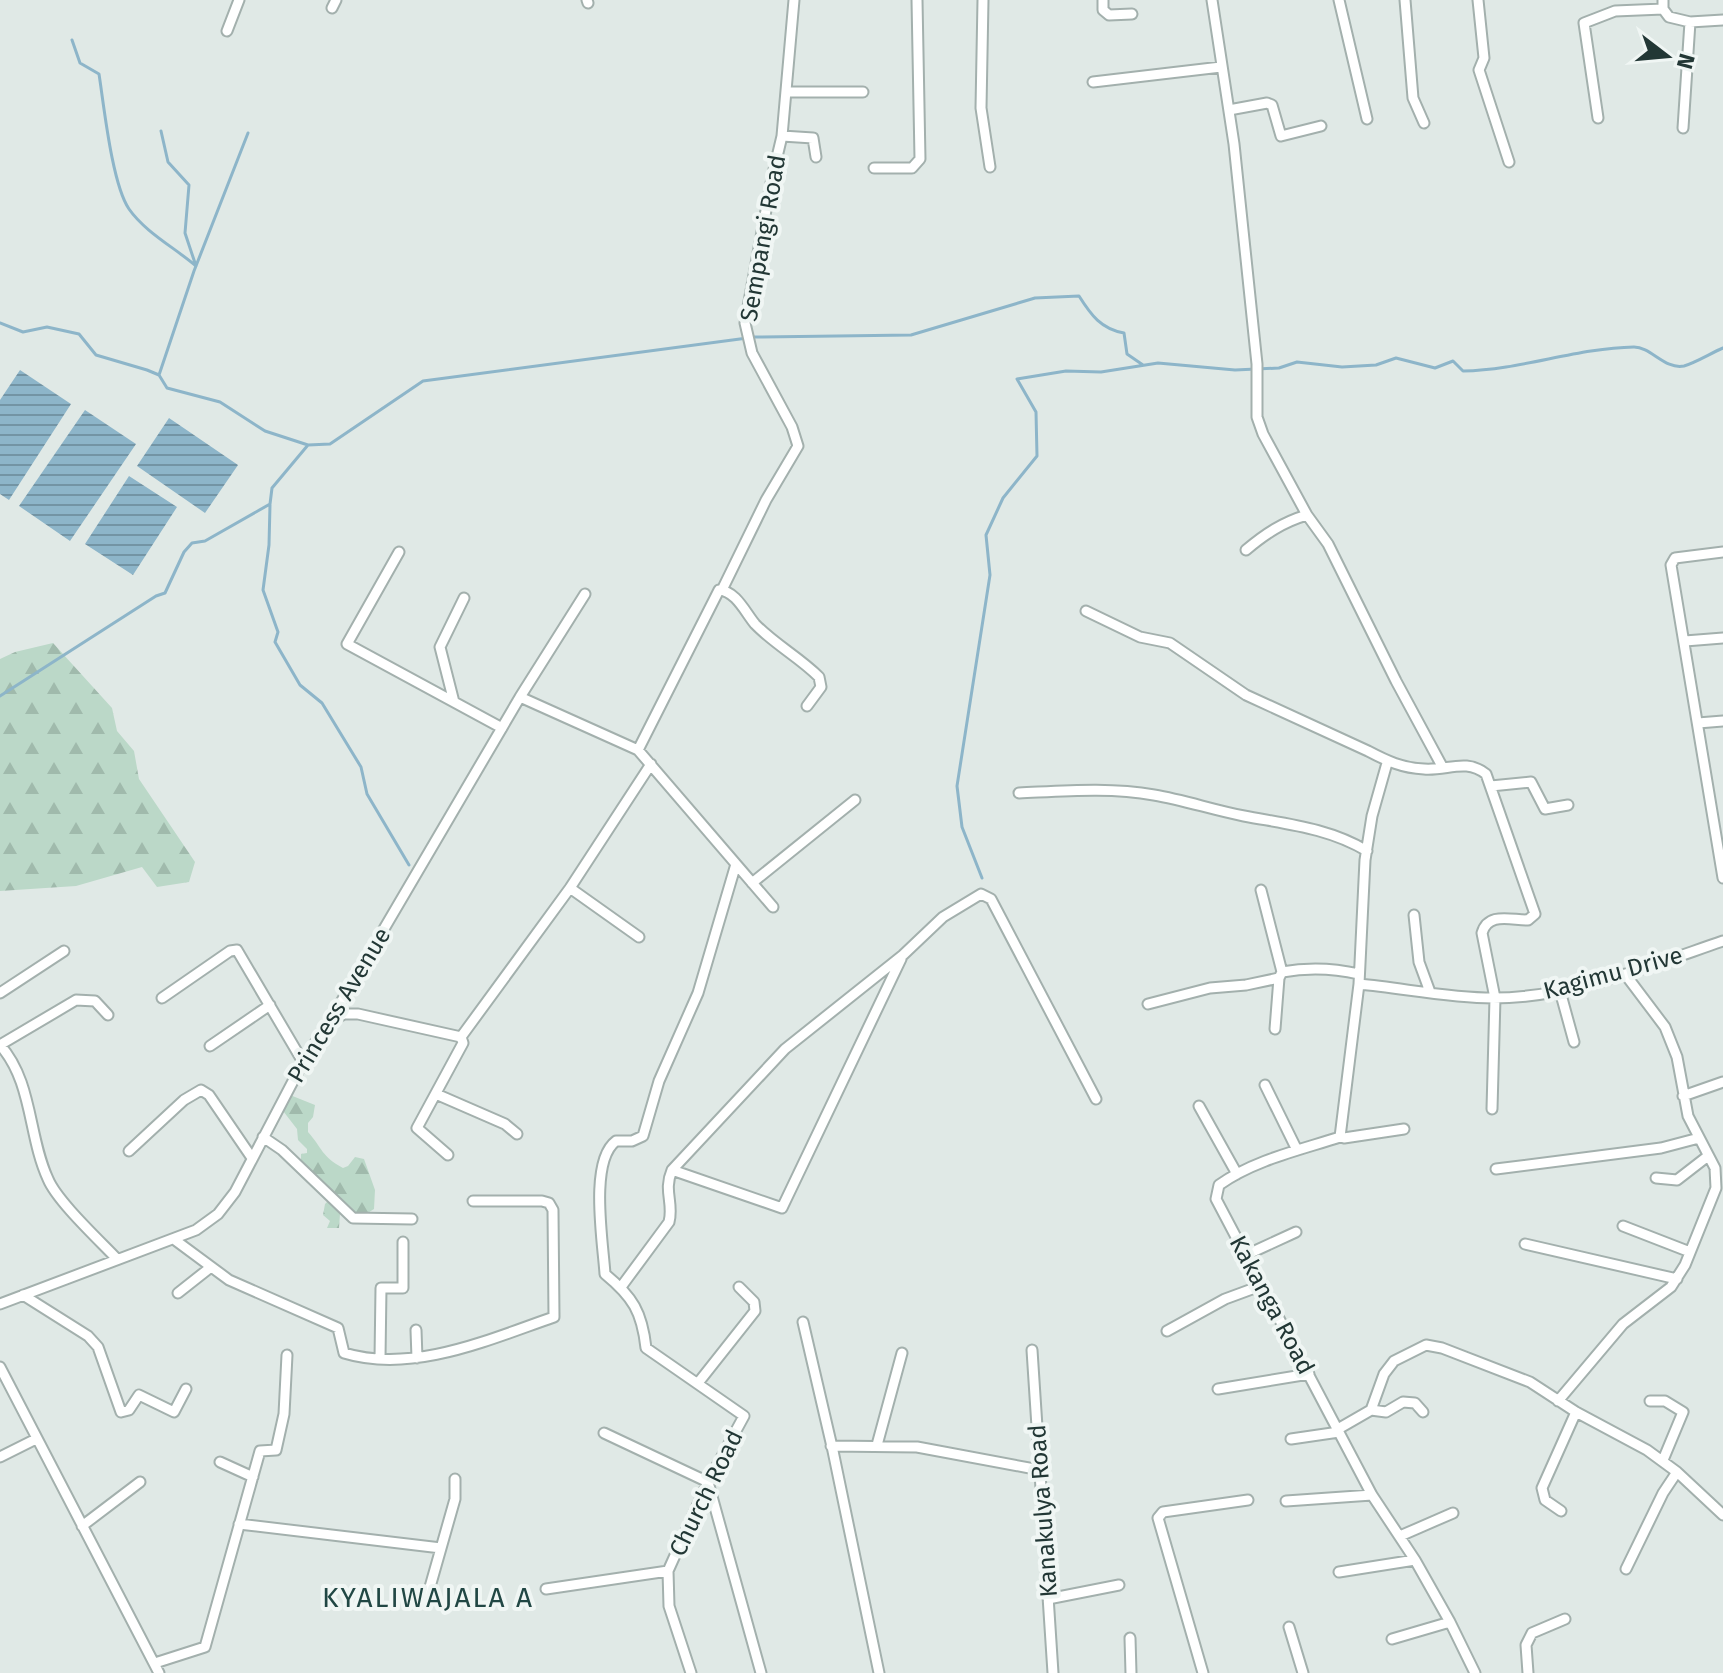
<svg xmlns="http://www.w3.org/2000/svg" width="1723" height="1673" font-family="'Fira Sans',sans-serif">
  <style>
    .forest { fill: url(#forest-firs) }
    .water { fill: url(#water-rules) }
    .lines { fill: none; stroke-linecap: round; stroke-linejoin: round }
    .stream { stroke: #8db5c9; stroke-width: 3 }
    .minor-casing { stroke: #a3b0ad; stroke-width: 13 }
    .minor { stroke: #fff; stroke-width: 9 }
    .labels { text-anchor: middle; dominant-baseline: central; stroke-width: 8; stroke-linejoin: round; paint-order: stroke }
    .street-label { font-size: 24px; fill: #223735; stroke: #f0f6f4 }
    .quarter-label { font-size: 28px; letter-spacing: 2px; fill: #214744; stroke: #f0f6f4 }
  </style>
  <defs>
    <pattern id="forest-firs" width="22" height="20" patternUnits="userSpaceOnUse" patternTransform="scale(2)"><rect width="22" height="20" fill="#bbd8c8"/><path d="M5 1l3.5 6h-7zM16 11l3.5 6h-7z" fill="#a0baac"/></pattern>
    <pattern id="water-rules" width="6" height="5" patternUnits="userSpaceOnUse" patternTransform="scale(2)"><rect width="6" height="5" fill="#8db5c9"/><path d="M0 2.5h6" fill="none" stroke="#7394a4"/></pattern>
  </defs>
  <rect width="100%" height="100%" fill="#e0e9e6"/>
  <!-- forest -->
  <path class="forest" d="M53,643L112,708L117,731L134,751L139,779L195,862L189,882L157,887L142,867L76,886L0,891V659L15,652Z
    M290,1095L315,1105L313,1117L308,1123V1132C323,1149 321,1156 343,1168L348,1166L355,1157L364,1159L375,1190L374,1209L366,1214H340L339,1228H327L330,1221L323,1215L325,1204L330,1199L301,1169V1154L307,1153V1149L298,1140L297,1129L280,1107Z"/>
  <!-- water -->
  <path class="water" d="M20,370L71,404L9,500L0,494V400Z
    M85,410L136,444L70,541L19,506Z
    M169,418L238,465L205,513L137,466Z
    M129,476L177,507L133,575L85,544Z"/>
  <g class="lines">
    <!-- stream -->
    <path class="stream" d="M72,40L80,63L99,74C104,106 112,184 129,209C145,232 175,248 196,266
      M161,131L168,162L189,185L185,233L195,263
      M0,323L23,332L47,327L79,334L96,355L147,370L159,375L167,388L220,402L265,431L308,445L330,444L423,381L755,337L911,335L1035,298L1079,296C1091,315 1101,329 1124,333L1127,354L1143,365
      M159,375L194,271L248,133
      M270,505L269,545L263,590L278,632L275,642L300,685L322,703L361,767L367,794L409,865
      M0,696L156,596L165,593L184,552L192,543L205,541L270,504L272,488L308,445
      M982,878L962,827L957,786L990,575L986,535L1003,498L1037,456L1036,412L1017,379L1066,371L1101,372L1158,363L1235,370L1279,368L1297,362L1342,367L1376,365L1396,358L1435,368L1453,361L1463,371C1521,370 1576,348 1634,347C1651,347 1665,370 1684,366C1697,362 1711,353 1723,348"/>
    <defs>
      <path id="minor" d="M587,0L588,3
        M983,0L981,108L990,167
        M1103,0V10L1109,15L1132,14
        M1212,0L1234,144L1257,364V417L1263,434L1307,515
        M1339,0L1367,119
        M1405,0L1413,98L1424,123
        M1478,0L1484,58L1479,70L1509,162
        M1663,0V9L1669,17L1690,22L1683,128
        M332,8L336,0
        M1690,22L1723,20
        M227,31L239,0
        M1093,82L1221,67
        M787,92H863
        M1229,110L1267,103L1272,105L1281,136L1321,126
        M1598,118L1584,23L1615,11L1663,9
        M782,136L813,138L816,157
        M874,168H912L920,159L917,0
        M1246,550C1265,534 1283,522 1307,515L1328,544L1396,681L1443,768
        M399,552L347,644L502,728
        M1723,552L1675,558L1671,565L1723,878
        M722,590L766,500L798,446L792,427L752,353L745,323L772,178L782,136L794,0
        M1086,611L1140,637L1170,643L1246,695L1368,751C1387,761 1402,768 1424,769C1447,771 1466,758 1486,774L1535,914L1528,920C1510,920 1488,912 1482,933L1495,998L1492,1109
        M1685,641L1723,638
        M520,697L638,750L773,907
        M454,702L440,647L464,598
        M1698,723L1723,721
        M638,750L719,590C736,591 745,612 755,624C774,644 799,657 819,677L821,687L807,706
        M1387,763L1372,816L1365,860L1359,984L1340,1137C1300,1150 1254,1160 1219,1185L1216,1199L1372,1495L1415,1560L1450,1622L1475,1673
        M1491,786L1531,782L1545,809L1568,805
        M1019,793C1064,791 1110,787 1154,795C1184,800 1213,810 1244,816C1286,824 1329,828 1367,851
        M752,883L855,800
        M570,888L639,937
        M1261,890L1282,972
        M1414,915L1419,962L1430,992
        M1359,984C1403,988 1448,998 1493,998C1571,998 1650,966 1723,941
        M1560,991L1574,1042
        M0,993L64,951
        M162,998L230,951L237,950L303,1062
        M1148,1004L1210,988L1246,985L1279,978L1282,972C1309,967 1333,968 1359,974
        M329,1022L344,1014H358L461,1037
        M1275,1029L1279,978
        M0,1045C33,1082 28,1136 48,1179C57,1201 99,1240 117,1259
        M0,1045L76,1000L95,1001L108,1015
        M210,1046L270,1005
        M1265,1085L1297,1150
        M436,1094L505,1124L517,1134
        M1683,1096L1723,1082
        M1199,1106L1237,1174
        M263,1137L282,1150L353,1218L412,1219
        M1340,1137L1344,1138L1404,1129
        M129,1151L184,1100L201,1090L209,1095L252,1158
        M448,1155L417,1128L463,1043L461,1037L570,888L651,764
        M1496,1169L1661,1148L1699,1138
        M672,1170L782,1208L901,959
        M1656,1178L1677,1180L1708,1156
        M1623,1226L1690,1252
        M175,1240L229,1280L338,1328L344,1353C413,1374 490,1339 554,1317L553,1210L549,1203L542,1201H473
        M1525,1244L1677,1279
        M1246,1255L1296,1232
        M621,1287L669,1222C674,1203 663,1191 672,1170L785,1049L903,955L943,917L981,894L991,899L1096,1099
        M178,1293L211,1267
        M23,1295L88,1336L98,1347L121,1412L129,1410L139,1395L174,1412L186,1389
        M0,1304L196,1230L218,1214L235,1192L303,1062L337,1009L520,697L585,594
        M803,1322L833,1451L879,1673
        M416,1330L417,1358
        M1167,1331L1225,1299L1263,1285
        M1032,1350L1053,1673
        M380,1358L381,1288H403V1242
        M0,1367L159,1673
        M698,1383L755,1311L754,1302L739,1287
        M1218,1389L1309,1374
        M1558,1401L1623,1324L1671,1287L1685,1265L1716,1188L1715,1168L1688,1116L1677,1057L1665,1027L1625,974
        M1650,1401H1665L1683,1412L1663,1460
        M1371,1410L1384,1374L1394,1361L1426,1345L1442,1348L1530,1382L1576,1412L1647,1450L1677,1472L1723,1515
        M1338,1429L1371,1410L1386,1412L1403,1402L1415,1403L1423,1412
        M604,1433L708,1482L761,1673
        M1291,1439L1339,1432
        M877,1445L902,1353
        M831,1446L917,1447L1040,1470
        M0,1457L36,1439
        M220,1462L253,1477
        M1286,1501L1372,1495
        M1561,1511L1545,1500L1542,1488L1576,1412
        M239,1524L441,1548
        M82,1526L140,1482
        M1400,1536L1453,1513
        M1626,1569L1663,1493L1677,1472
        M1339,1572L1415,1560
        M546,1589L668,1571
        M428,1594L455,1499V1479
        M1048,1599L1119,1585
        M1289,1627L1303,1673
        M1130,1638L1131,1673
        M1392,1639L1450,1622
        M155,1663L205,1647L260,1451L276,1450L284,1414L287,1355
        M691,1673L669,1606L668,1571L708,1482L744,1416L646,1348C642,1312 633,1297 605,1274C603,1242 589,1161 616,1141H632L643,1136L659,1081L698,993L736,864
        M1203,1673L1158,1518L1163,1512L1248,1500
        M1528,1673L1526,1645L1532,1633L1565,1619"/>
    </defs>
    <!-- minor casing -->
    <use href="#minor" class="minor-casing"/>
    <!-- minor -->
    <use href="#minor" class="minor"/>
  </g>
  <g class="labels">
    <!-- street labels -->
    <g class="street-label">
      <text transform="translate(763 238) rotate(-80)">Sempangi Road</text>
      <text transform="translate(1613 973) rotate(-15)">Kagimu Drive</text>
      <text transform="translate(339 1005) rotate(-59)">Princess Avenue</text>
      <text transform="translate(1272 1305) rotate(62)">Kakanga Road</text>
      <text transform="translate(706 1493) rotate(-64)">Church Road</text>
      <text transform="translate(1043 1511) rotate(-94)">Kanakulya Road</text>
    </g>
    <!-- quarter labels -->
    <g class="quarter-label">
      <text x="428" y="1597">KYALIWAJALA A</text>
    </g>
  </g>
  <!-- north arrow -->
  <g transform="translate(1667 56) rotate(106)" stroke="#f0f6f4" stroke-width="6" paint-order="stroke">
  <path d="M0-6L14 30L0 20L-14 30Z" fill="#223735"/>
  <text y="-12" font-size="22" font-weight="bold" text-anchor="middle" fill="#223735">N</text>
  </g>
</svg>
